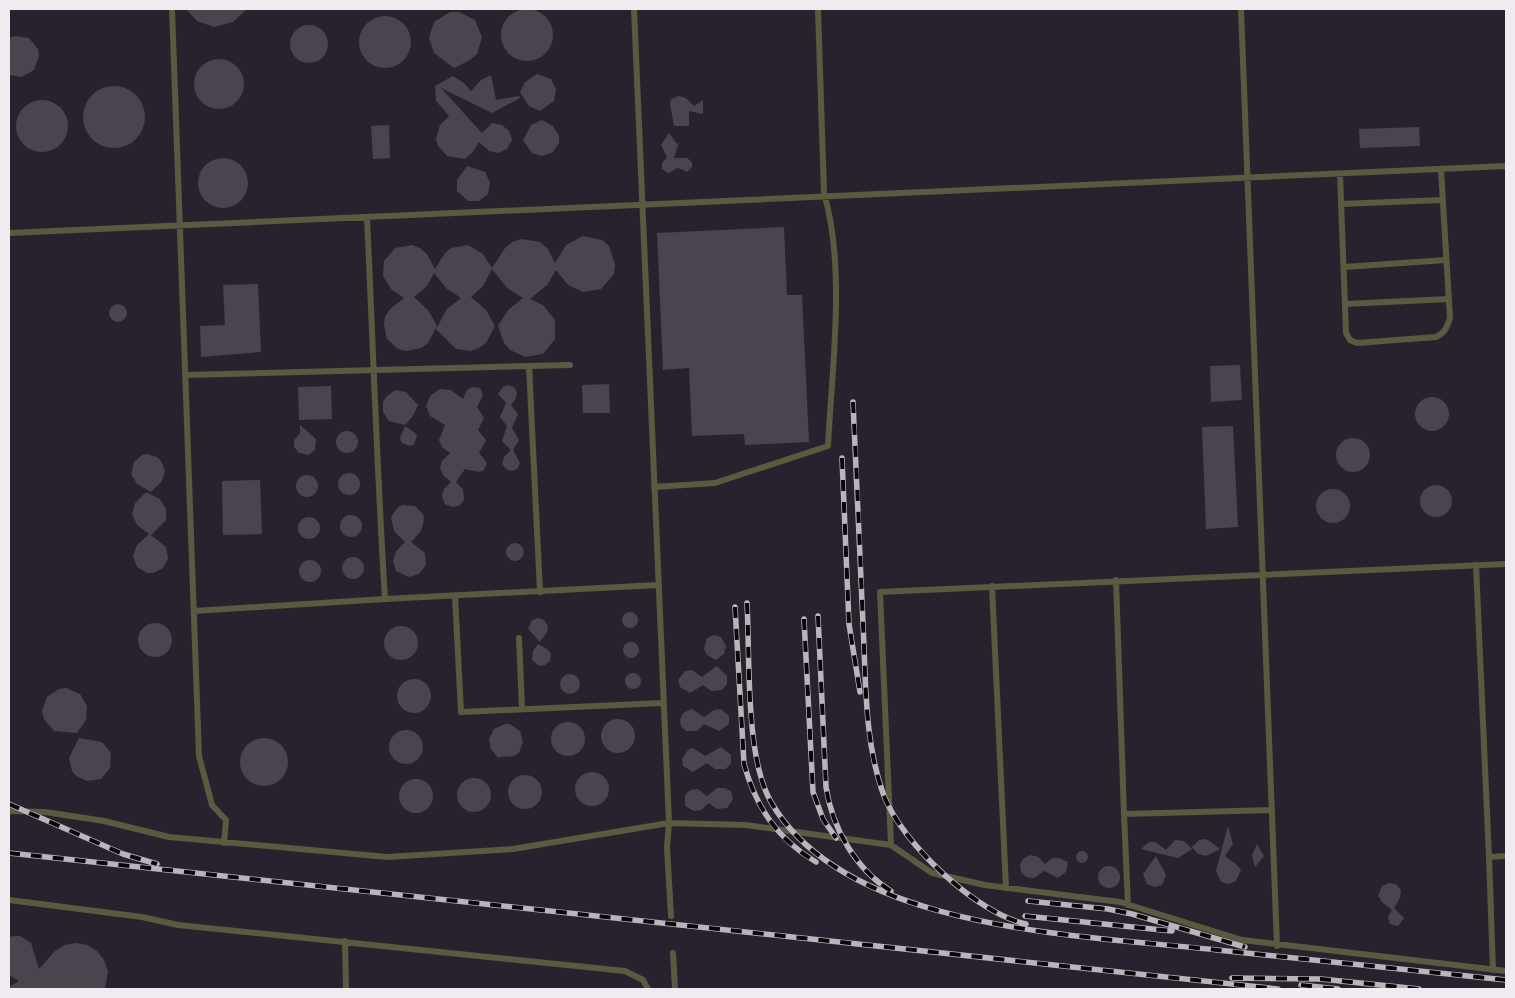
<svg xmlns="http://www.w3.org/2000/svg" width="1515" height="998" font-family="'Exo 2',sans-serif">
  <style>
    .built { fill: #2a212e }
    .building { fill: #4a444e }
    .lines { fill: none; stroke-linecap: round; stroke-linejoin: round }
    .lane { stroke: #5b5a41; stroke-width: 6 }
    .rail-casing { stroke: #bab5bc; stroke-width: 5.5 }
    .rail { stroke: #070608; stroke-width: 4; stroke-dasharray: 11; stroke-linecap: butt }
  </style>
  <rect width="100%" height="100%" fill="#1f1921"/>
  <!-- built -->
  <path class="built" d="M9,9H1506V989H9Z"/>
  <!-- building -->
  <path class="building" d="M501 35a26 26 0 1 1 52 0a26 26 0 1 1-52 0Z
    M186,9H247L233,22L214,27L197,21Z
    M450,12H459L475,20L482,37L477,54L470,60L454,68L434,53L429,38L434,22Z
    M359 42a26 26 0 1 1 52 0a26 26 0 1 1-52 0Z
    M290 44a19 19 0 1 1 38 0a19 19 0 1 1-38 0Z
    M15,36L29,38L38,49L39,56L34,70L22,77L9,75V38Z
    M194 84a25 25 0 1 1 50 0a25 25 0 1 1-50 0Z
    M537,74L551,79L556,89L554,101L540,111L529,106L520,92L525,82Z
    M491,75L496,100L519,96L520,98L492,113L441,88L482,133L492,123L502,125L509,131L512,140L507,149L498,153L489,151L479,142L473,152L465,159L447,156L438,146L436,139L440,125L449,116L436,101L435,86L453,76L464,83L471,91L481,80Z
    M83 117a31 31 0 1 1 62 0a31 31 0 1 1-62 0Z
    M679,96L686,98L694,106L703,100V114L689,111V126H674L670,104L671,99Z
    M16 126a26 26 0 1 1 52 0a26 26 0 1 1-52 0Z
    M542,120L553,126L559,136V143L553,152L542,156L532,153L523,140L531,125Z
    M389,125L390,158L373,159L371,126Z
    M1419,127L1420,146L1360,148L1359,129Z
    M669,133L677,144L679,142L674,158H687L692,162V167L687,172L678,168L668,173L662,169V163L667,157L661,145Z
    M198 183a25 25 0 1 1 50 0a25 25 0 1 1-50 0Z
    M467,166L485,172L490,182L488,194L479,201H468L457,191V180Z
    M784,227L787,295H802L809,442L745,445L744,434L692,436L689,368L663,370L657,233Z
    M583,236L602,240L609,246L615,264L614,274L601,289L583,292L568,285L556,270L547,285L530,299L543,305L555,320V339L543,354L525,357L510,350L504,343L498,326L508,310L523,298L507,288L492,269L483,286L471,297L486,310L495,326L486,343L479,348L471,351L456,349L436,329L447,309L461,298L447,289L434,273L427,286L414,297L428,310L437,326L428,343L421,348L406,351L398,349L387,339L384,325L385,317L390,309L404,298L391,289L383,276L384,261L395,248L412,245L420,248L427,254L435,269L445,253L451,248L468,245L483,254L492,268L505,248L512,242L522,239L540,242L548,249L555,263L566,245Z
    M258,284L261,352L201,357L200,326L225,325L223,285Z
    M109 313a9 9 0 1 1 18 0a9 9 0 1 1-18 0Z
    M1240,365L1242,400L1211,402L1210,366Z
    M609,384L610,413H583L582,385Z
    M508,385L514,387L517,392L516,398L511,405L518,414L512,428L519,440L513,450L520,463L518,468L513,471L507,470L502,464L504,457L511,450L502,441L507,426L500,417L506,403L498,394L503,387Z
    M331,386L332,419L299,420L298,387Z
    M472,387L480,388L483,395L477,407L484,418L478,430L486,440L479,453L487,463L484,470L479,472L465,469L456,482L463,489L464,500L459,506L452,507L445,504L442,496L444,489L451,482L443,475L440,468L442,461L450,453L442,447L439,440L445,425L430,416L426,406L430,396L440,389L451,390L463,399L467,390Z
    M395,390L406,392L418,405L413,416L405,425L389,421L383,412V402L386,397Z
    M1415 414a17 17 0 1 1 34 0a17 17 0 1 1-34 0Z
    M300,425L316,439L315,450L309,455L299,453L294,447V440L300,433Z
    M405,426L414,432L417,436L414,444L410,446L402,443L400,438Z
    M1233,426L1238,527L1206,529L1202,427Z
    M336 442a11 11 0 1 1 22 0a11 11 0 1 1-22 0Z
    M1336 455a17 17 0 1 1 34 0a17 17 0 1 1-34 0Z
    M147,454L157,457L161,461L165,471L162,481L151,492L137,484L131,474L134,462L142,455Z
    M338 484a11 11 0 1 1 22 0a11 11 0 1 1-22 0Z
    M296 486a11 11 0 1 1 22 0a11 11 0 1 1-22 0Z
    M260,480L262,534L223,535L222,481Z
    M1420 501a16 16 0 1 1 32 0a16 16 0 1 1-32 0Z
    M1316 506a17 17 0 1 1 34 0a17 17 0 1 1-34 0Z
    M146,492L160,499L166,509V520L151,535L166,547L168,558L163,568L153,573H147L137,567L133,556L137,545L149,534L137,525L132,514L135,503Z
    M403,505L415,506L423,514L424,520L421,531L411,542L425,553L426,565L419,574L409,577L396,571L393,561L396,551L405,542L394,531L391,517L398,507Z
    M340 526a11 11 0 1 1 22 0a11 11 0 1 1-22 0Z
    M298 528a11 11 0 1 1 22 0a11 11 0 1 1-22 0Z
    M506 552a9 9 0 1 1 18 0a9 9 0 1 1-18 0Z
    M342 568a11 11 0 1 1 22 0a11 11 0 1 1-22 0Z
    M299 571a11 11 0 1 1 22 0a11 11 0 1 1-22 0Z
    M622 620a8 8 0 1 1 16 0a8 8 0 1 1-16 0Z
    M538,618L544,620L548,626L547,632L540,642L528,629L532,620Z
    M138 640a17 17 0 1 1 34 0a17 17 0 1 1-34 0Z
    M384 643a17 17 0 1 1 34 0a17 17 0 1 1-34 0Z
    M714,635L721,637L726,646L724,654L716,660L707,655L704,649L707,638Z
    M623 650a8 8 0 1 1 16 0a8 8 0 1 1-16 0Z
    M538,644L547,649L551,654L550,661L545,665L539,666L532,660L533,651Z
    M717,666L727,676V684L722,690L711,691L703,685L690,693L680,687L678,680L685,671L692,670L702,677Z
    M625 681a8 8 0 1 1 16 0a8 8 0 1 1-16 0Z
    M560 684a10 10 0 1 1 20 0a10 10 0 1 1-20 0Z
    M397 696a17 17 0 1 1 34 0a17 17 0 1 1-34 0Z
    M66,688L80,694L87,706L86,720L77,733L54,731L44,719L42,711L47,697L59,689Z
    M692,709L704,717L714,710L721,709L729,716V724L719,731L704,724L697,731H686L681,726L680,720L683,713Z
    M601 736a17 17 0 1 1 34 0a17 17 0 1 1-34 0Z
    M551 739a17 17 0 1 1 34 0a17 17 0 1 1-34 0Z
    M505,724H510L520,731L523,742L519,753L514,756L499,757V759L491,749L489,739L494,729Z
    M389 747a17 17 0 1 1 34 0a17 17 0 1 1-34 0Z
    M240 762a24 24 0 1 1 48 0a24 24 0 1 1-48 0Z
    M79,738L102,742L111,753L110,768L101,779L87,781L76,776L72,771L69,758Z
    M721,747L731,755V763L726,769H715L707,763L693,772L683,766L682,759L688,750L693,748L705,756Z
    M575 789a17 17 0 1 1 34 0a17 17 0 1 1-34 0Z
    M508 792a17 17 0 1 1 34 0a17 17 0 1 1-34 0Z
    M457 795a17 17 0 1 1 34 0a17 17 0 1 1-34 0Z
    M399 796a17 17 0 1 1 34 0a17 17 0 1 1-34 0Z
    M717,788H724L731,791L733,799L727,808L717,809L709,803L701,810L694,811L685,806V795L690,790L698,789L707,796Z
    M1228,826L1233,844L1225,856L1236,864L1241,870L1236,881L1229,884L1221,882L1216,871Z
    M1205,839L1208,840L1220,849L1206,856L1198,854L1192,847L1199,840Z
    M1175,840L1184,841L1192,849L1178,858L1141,849L1149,842H1155L1166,850Z
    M1257,844L1264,856L1255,867L1252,855Z
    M1076 857a6 6 0 1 1 12 0a6 6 0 1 1-12 0Z
    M1031,855L1038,857L1045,864L1052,858H1059L1068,862L1066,872L1058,878L1044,871L1034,878L1026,877L1021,872L1020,864L1024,858Z
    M1156,856L1166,875L1162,885L1155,887L1147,884L1143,874Z
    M1098 877a11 11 0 1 1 22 0a11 11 0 1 1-22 0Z
    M1389,883L1396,884L1401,890L1400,898L1394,908L1404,918L1398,926L1390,924L1388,917L1392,910L1382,902L1378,896L1382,886Z
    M14,936H20L31,943L39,969L55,951L65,945L76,943L87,945L97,951L104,960L108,971L105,989H9V987L19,981L9,975V937Z"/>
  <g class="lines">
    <!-- lane -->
    <path class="lane" d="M172,9L199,756L212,805L226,820L224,843
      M1241,9L1277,946
      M1340,174L1346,333L1350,340L1357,343L1436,337C1445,333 1447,327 1450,318L1441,170
      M1341,204L1442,200
      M367,217C373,345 377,472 385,599L658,585
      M9,233L1506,166
      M1344,267L1446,260
      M1346,304L1449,299
      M529,366L540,592
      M186,375L570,365
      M654,487L715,483L828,446C832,367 846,268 824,193L818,9
      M1506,564L880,592L891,845L932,873L985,885L1120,902L1242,940L1506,971
      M1476,565L1489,857L1506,856
      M1116,580L1124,814
      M992,586L1006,888
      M455,596L461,712L662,703
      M194,611L385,599
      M519,638L522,709
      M9,811L45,812L104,821L169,837L387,857L513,849L669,823L634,9
      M1489,857L1493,970
      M9,900L142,917L178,925L625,971L643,980L648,989
      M1128,905L1124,814L1272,810
      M671,916L667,847L669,823L746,825L891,845
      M345,941L346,989
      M673,953L675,989"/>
    <defs>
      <path id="rail" d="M853,402C857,476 860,550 863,624C866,681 864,742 884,796C903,844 976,913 1026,924
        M842,458L849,624L860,692
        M747,603C750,657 745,757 771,802C846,932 1084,935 1217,950C1314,960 1410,970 1506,980
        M735,607L744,764C756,807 777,839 816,862
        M818,616L826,787C832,827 855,869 891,891
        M804,619L813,792L823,819L836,838
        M9,804L123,854L157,864
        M9,853L1278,989
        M1028,901L1108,909L1132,914L1245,947
        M1025,916L1172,931
        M1232,978L1321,979L1419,989
        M1301,985L1338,989"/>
    </defs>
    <!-- rail casing -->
    <use href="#rail" class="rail-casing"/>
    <!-- rail -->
    <use href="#rail" class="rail"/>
  </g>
  <!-- border -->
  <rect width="1515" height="998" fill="none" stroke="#efebf1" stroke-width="20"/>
</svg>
